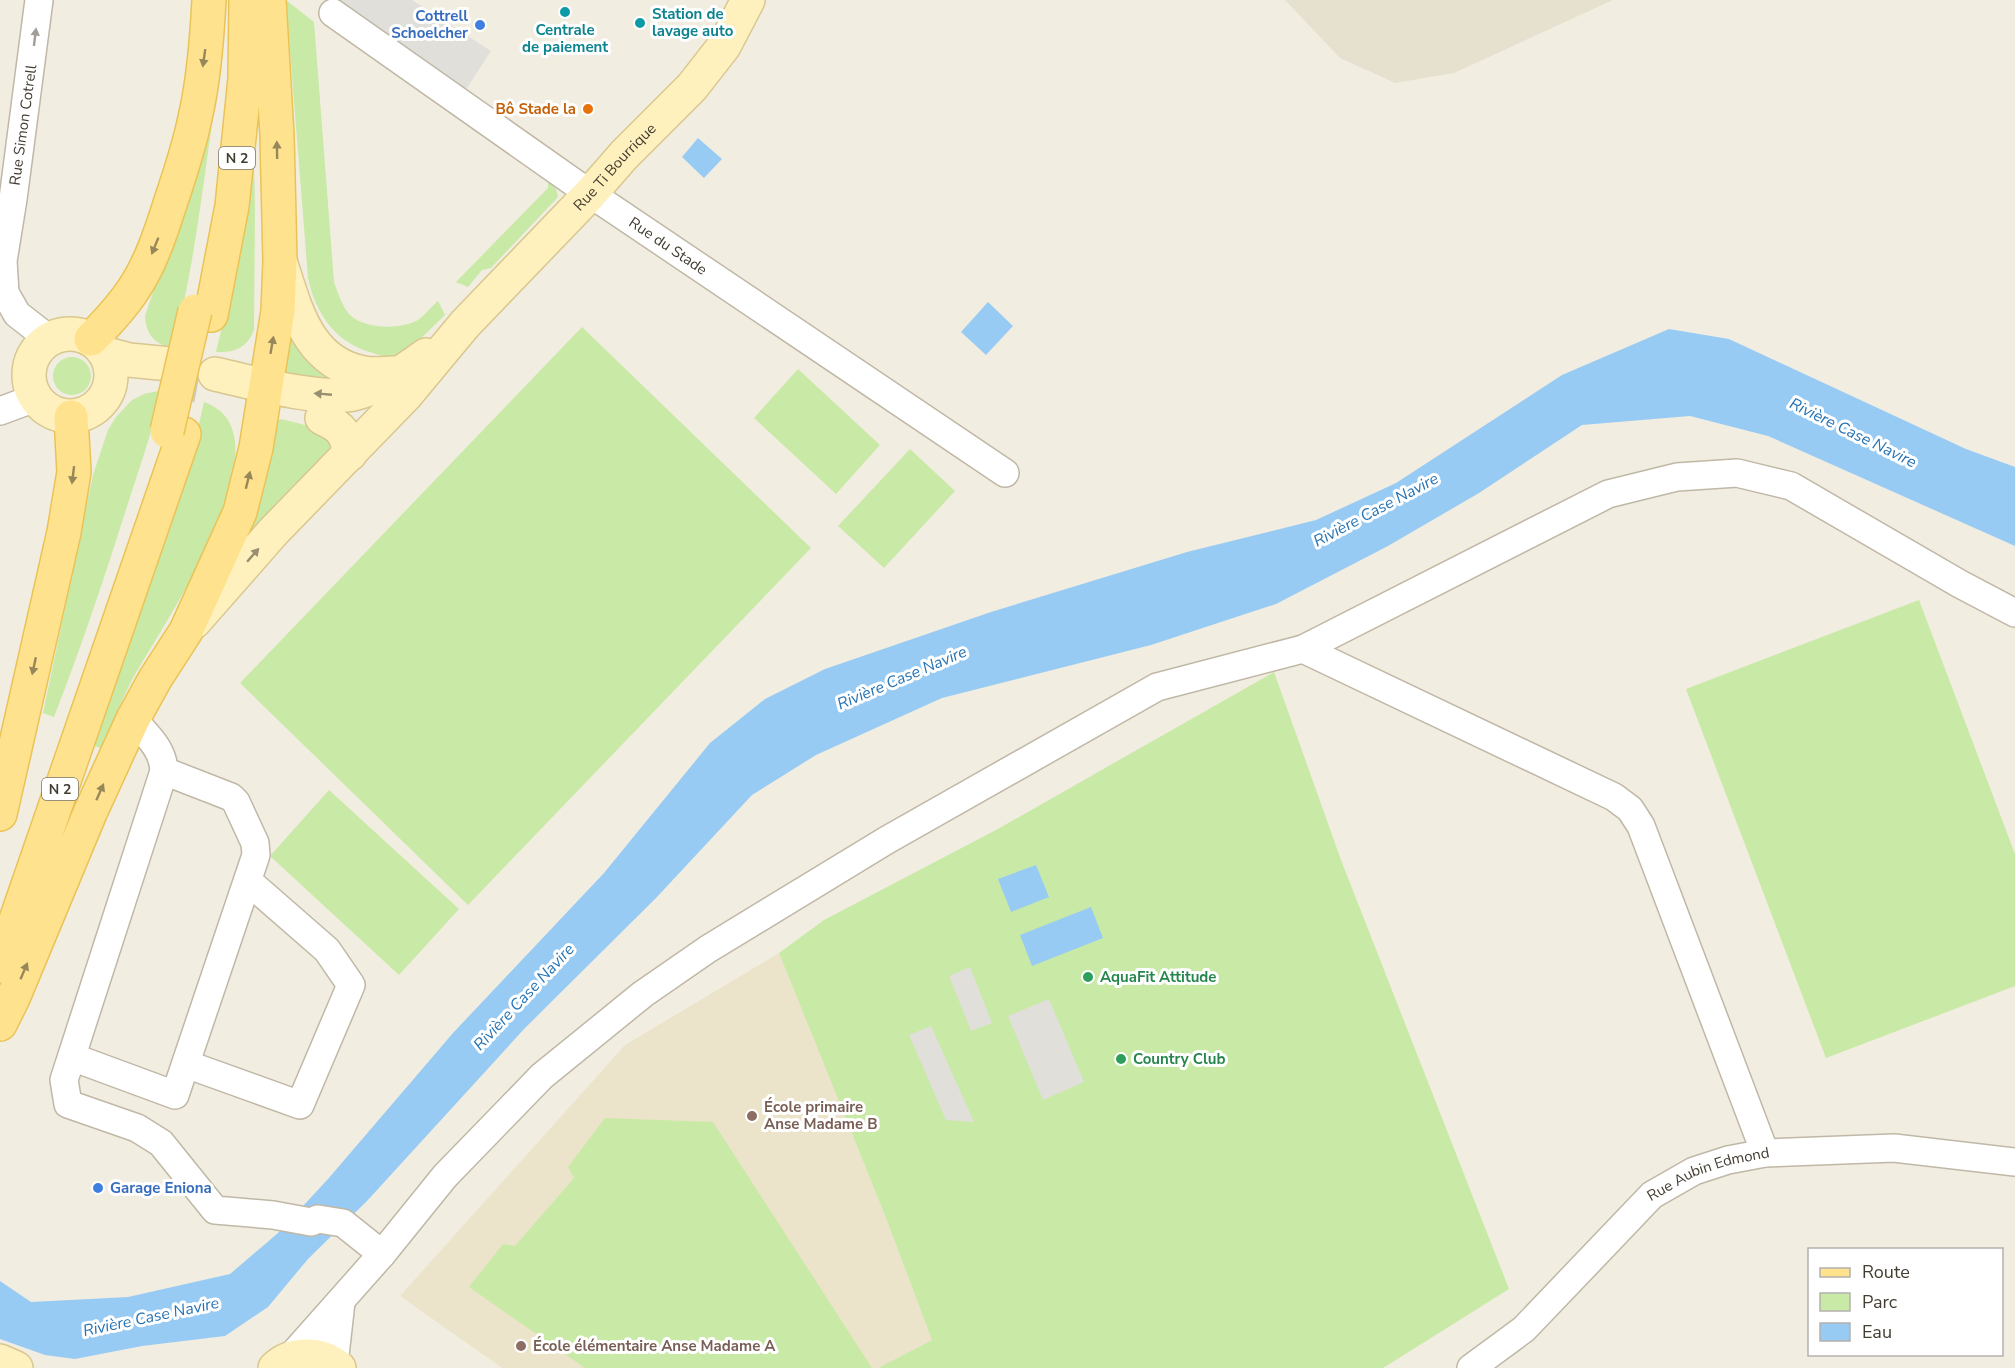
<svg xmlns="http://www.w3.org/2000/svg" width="2015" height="1368" font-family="'Nunito Sans',sans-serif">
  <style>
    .residential { fill: #e6e0cf }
    .education { fill: #ece4ca }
    .green { fill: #c9e9a6 }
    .parking { fill: #e1dfda }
    .water { fill: #98cbf4 }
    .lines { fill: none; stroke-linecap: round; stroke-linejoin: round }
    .secondary-tunnel { stroke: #cfcabe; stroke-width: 33; stroke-dasharray: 33 16; stroke-linecap: butt }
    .street-casing { stroke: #c0b8a6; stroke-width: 30 }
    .secondary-casing { stroke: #d8c78f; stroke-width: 36 }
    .primary-casing { stroke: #eac357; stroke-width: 36 }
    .street { stroke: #fff; stroke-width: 27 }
    .secondary { stroke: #fff1be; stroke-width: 33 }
    .primary { stroke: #ffe28d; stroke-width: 33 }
    .primary-bridge-casing { stroke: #eac357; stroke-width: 36; stroke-linecap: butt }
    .primary-bridge { stroke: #ffe28d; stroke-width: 33 }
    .oneway { fill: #a19e98 }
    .oneway2 { fill: #98875b }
    .oneway3 { fill: #988e71 }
    .culture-dot { fill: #0f9aa8; stroke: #fff; stroke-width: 2 }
    .shop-dot { fill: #3f7fe0; stroke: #fff; stroke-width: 2 }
    .food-dot { fill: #e8710a; stroke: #fff; stroke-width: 2 }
    .leisure-dot { fill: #2e9e5b; stroke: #fff; stroke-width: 2 }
    .education-dot { fill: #8d6e63; stroke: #fff; stroke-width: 2 }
    .labels { text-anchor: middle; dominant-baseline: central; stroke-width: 6; stroke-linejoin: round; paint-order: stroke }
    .shield { fill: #fff; stroke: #7b7770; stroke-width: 1.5 }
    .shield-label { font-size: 14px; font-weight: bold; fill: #433d32 }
    .culture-label { font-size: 15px; font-weight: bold; fill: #0d838f; stroke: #fff; text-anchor: start }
    .shop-label { font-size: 15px; font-weight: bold; fill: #366cbe; stroke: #fff; text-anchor: end }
    .food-label { font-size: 15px; font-weight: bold; fill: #c56008; stroke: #fff; text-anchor: end }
    .street-label { font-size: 15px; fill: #433d32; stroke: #fff }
    .leisure-label { font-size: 15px; font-weight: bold; fill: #27864d; stroke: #fff; text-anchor: start }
    .education-label { font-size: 15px; font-weight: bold; fill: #785e54; stroke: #fff; text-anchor: start }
    .water-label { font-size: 16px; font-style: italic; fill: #2673b4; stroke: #fff }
  </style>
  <rect width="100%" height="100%" fill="#f2ede1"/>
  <!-- residential -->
  <path class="residential" d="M1285,0H1613L1454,73L1395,83L1340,58Z"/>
  <!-- education -->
  <path class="education" d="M779,953L884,1213L932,1340L878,1368H502L400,1296L625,1045Z"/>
  <!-- green -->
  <path class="green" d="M286,0L314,22L334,282C338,293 342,307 351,316C366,329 400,330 418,320C425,315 431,307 438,301L445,315C434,325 411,350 400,355C391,359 382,356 373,353C336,343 316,315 308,278Z
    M213,116C202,194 193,272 173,349C155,343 146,336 145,316Z
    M253,131L255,207L254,330C247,348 234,353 216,352L224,318Z
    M548,181L556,189L558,197L491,268L482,270L468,287L456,282L548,188Z
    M582,327L811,548L468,905L240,683Z
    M289,332L335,376L332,383L284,373Z
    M53 376a19 19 0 1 1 38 0a19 19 0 1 1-38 0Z
    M798,369L880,445L836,494L754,418Z
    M163,390C151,435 136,478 122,522C101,588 79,653 54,717L43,713L93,475L108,430L116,417L132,400L144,394Z
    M204,402C297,434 157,633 131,682C120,703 112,726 102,749L87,742L196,437Z
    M281,419L325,430L338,444L249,540L243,537L276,420Z
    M910,449L955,491L884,568L838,526Z
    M1919,600L2015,854V986L1826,1058L1686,689Z
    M1274,672L1341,860L1509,1289L1383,1368H878L932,1340L884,1213L779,953L824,920L996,830Z
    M329,790L459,909L399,975L270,856Z
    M605,1118L713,1122L872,1368H585L469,1287L503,1244L515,1246L574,1178L568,1167Z"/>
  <!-- parking -->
  <path class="parking" d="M325,0H412L491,51L465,91L324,2Z
    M970,967L992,1023L971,1031L949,976Z
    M1049,999L1084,1082L1043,1100L1008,1016Z
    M931,1026L974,1122L946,1120L909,1035Z"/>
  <!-- water -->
  <path class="water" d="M698,138L722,159L704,178L682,157Z
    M988,302L1013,326L986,355L961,332Z
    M1669,329L1729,339L1966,449L2015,467V546L1768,436L1690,416L1582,425L1479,493L1388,546L1276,604L1151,645L942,698L816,755L752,795L656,898L525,1028L367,1201L308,1259L268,1307L225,1336L142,1346L75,1359L45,1355L0,1339V1281L31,1302L128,1297L230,1274L278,1233L328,1179L453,1033L604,873L710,743L765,699L825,669L991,612L1187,552L1316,520L1396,483L1562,375Z
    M1036,865L1049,897L1011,912L998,879Z
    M1091,907L1103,938L1032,966L1020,935Z"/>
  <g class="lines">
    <!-- secondary-tunnel -->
    <path class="secondary-tunnel" d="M165,380L212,389"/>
    <defs>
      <g id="street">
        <path d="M39,0L13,199L3,261L5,293L17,314L49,339"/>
        <path id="s1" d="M333,13L576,184L1005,473"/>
        <path d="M0,411L35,398"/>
        <path d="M1303,649L1614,797L1630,809L1641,826L1765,1153"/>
        <path d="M133,719C147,736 163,748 164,771L64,1080L68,1104L137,1128L161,1143L215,1210L273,1215L311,1222L318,1219L343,1223L382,1254"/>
        <path d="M72,1057L175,1095L256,855L255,843L236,802L231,797L164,771"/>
        <path d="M186,1064L300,1105L351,985L327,950L248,881"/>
        <path d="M289,1359L382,1254L445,1176L542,1076L643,994L708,949L887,840L1157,687L1303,649L1608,494L1677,477L1737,473L1791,486L1960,584L2015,613"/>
        <path d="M334,1364L341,1302"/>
        <path id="s2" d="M1471,1368L1524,1329L1652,1195L1694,1171L1728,1160L1765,1153L1894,1148L2015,1162"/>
      </g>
      <g id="secondary">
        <path d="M281,264C296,310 308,363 364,373C374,375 386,373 397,373"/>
        <circle cx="70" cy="375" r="41"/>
        <path d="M106,354L129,360L170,364"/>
        <path d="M215,374C250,382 318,401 353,394C380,388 404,371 426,355"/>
        <path d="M322,418C342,427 346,433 350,454"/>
        <path id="s3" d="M194,622L273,532L406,395L465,324L590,194L624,155L692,87L724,46L748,0"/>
        <path d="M0,1361L16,1368"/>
        <path d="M275,1368C292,1352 321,1352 339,1368"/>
      </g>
      <path id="primary" d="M211,315L232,206L245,79L246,0
        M91,339C106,324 121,308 133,290C150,265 160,235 169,207C179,177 189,148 195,118C204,80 207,39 209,0
        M0,814L64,532L74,472L71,417
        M0,966L184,434
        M0,1024L13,998L90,813L133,719L155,679L186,631L240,512L256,448L278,311L280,261L277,135L269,0"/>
    </defs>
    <!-- street casing -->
    <use href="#street" class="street-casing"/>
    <!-- secondary casing -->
    <use href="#secondary" class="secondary-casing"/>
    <!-- primary casing -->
    <use href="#primary" class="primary-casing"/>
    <!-- street -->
    <use href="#street" class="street"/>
    <!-- secondary -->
    <use href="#secondary" class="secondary"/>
    <!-- primary -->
    <use href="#primary" class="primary"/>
    <defs>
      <path id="primary-bridge" d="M167,431L195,311"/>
    </defs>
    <!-- primary-bridge casing -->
    <use href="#primary-bridge" class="primary-bridge-casing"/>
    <!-- primary-bridge -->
    <use href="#primary-bridge" class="primary-bridge"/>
  </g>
  <!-- one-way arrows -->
  <defs><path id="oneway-solid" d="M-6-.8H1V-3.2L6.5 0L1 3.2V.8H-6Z" transform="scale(1.5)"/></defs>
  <use class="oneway" href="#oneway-solid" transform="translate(35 37) rotate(-83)"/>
  <g class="oneway2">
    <use href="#oneway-solid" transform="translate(204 58) rotate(98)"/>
    <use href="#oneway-solid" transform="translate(277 150) rotate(-91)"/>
    <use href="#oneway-solid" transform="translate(155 246) rotate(112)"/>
    <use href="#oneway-solid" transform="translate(272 345) rotate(-80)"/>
    <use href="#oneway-solid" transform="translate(73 475) rotate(97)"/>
    <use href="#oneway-solid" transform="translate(248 480) rotate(-76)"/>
    <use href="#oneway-solid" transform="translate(34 666) rotate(102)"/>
    <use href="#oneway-solid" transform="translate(100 792) rotate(-66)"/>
    <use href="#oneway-solid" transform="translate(24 971) rotate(-67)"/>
  </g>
  <g class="oneway3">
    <use href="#oneway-solid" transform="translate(323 394) rotate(-175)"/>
    <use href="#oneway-solid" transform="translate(253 555) rotate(-49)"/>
  </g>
  <!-- markers -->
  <g class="culture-dot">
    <circle cx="565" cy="12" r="6"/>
    <circle cx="640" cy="23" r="6"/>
  </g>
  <g class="shop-dot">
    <circle cx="480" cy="25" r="6"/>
    <circle cx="98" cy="1188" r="6"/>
  </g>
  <circle class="food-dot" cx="588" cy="109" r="6"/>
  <g class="leisure-dot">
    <circle cx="1088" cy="977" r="6"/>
    <circle cx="1121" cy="1059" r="6"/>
  </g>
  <g class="education-dot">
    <circle cx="752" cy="1116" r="6"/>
    <circle cx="521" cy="1346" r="6"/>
  </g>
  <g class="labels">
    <!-- shield labels -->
    <g class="shield">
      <rect x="219" y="147" width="36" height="22" rx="4.5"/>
      <rect x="42" y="778" width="36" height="22" rx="4.5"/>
    </g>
    <g class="shield-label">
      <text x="237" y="158">N 2</text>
      <text x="60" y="789">N 2</text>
    </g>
    <!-- culture labels -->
    <g class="culture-label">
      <text x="652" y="14">Station de<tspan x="652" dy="17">lavage auto</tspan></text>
      <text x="565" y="30" text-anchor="middle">Centrale<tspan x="565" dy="17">de paiement</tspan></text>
    </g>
    <!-- shop labels -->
    <g class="shop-label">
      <text x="468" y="16">Cottrell<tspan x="468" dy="17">Schoelcher</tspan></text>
      <text x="110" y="1188" text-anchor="start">Garage Eniona</text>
    </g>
    <!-- food labels -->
    <g class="food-label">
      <text x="576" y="109">Bô Stade la</text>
    </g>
    <!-- street labels -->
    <g class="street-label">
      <text transform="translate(23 125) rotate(-82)">Rue Simon Cotrell</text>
      <text stroke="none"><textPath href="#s3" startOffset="620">Rue Ti Bourrique</textPath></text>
      <text stroke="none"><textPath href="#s1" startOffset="408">Rue du Stade</textPath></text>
      <text stroke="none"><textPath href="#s2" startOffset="312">Rue Aubin Edmond</textPath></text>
    </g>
    <!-- leisure labels -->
    <g class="leisure-label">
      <text x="1100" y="977">AquaFit Attitude</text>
      <text x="1133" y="1059">Country Club</text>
    </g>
    <!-- education labels -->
    <g class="education-label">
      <text x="764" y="1107">École primaire<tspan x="764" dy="17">Anse Madame B</tspan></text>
      <text x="533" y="1346">École élémentaire Anse Madame A</text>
    </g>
    <!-- water labels -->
    <g class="water-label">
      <text transform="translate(1853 433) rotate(26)">Rivière Case Navire</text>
      <text transform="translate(1376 510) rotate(-28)">Rivière Case Navire</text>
      <text transform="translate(902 678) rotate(-23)">Rivière Case Navire</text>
      <text transform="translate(524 997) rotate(-47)">Rivière Case Navire</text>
      <text transform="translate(151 1317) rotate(-12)">Rivière Case Navire</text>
    </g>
  </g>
  <!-- legend -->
  <rect x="1808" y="1248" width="195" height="108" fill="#ffffff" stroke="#b4b1ad" stroke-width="1.5"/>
  <rect x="1820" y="1268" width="30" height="9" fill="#ffe28d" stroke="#b4b1ad" stroke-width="1.5"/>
  <text x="1862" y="1278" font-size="18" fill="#433d32">Route</text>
  <rect x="1820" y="1293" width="30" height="18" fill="#c9e9a6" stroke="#b4b1ad" stroke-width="1.5"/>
  <text x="1862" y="1308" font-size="18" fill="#433d32">Parc</text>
  <rect x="1820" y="1323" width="30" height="18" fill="#98cbf4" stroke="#b4b1ad" stroke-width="1.5"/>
  <text x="1862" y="1338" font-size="18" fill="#433d32">Eau</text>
</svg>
